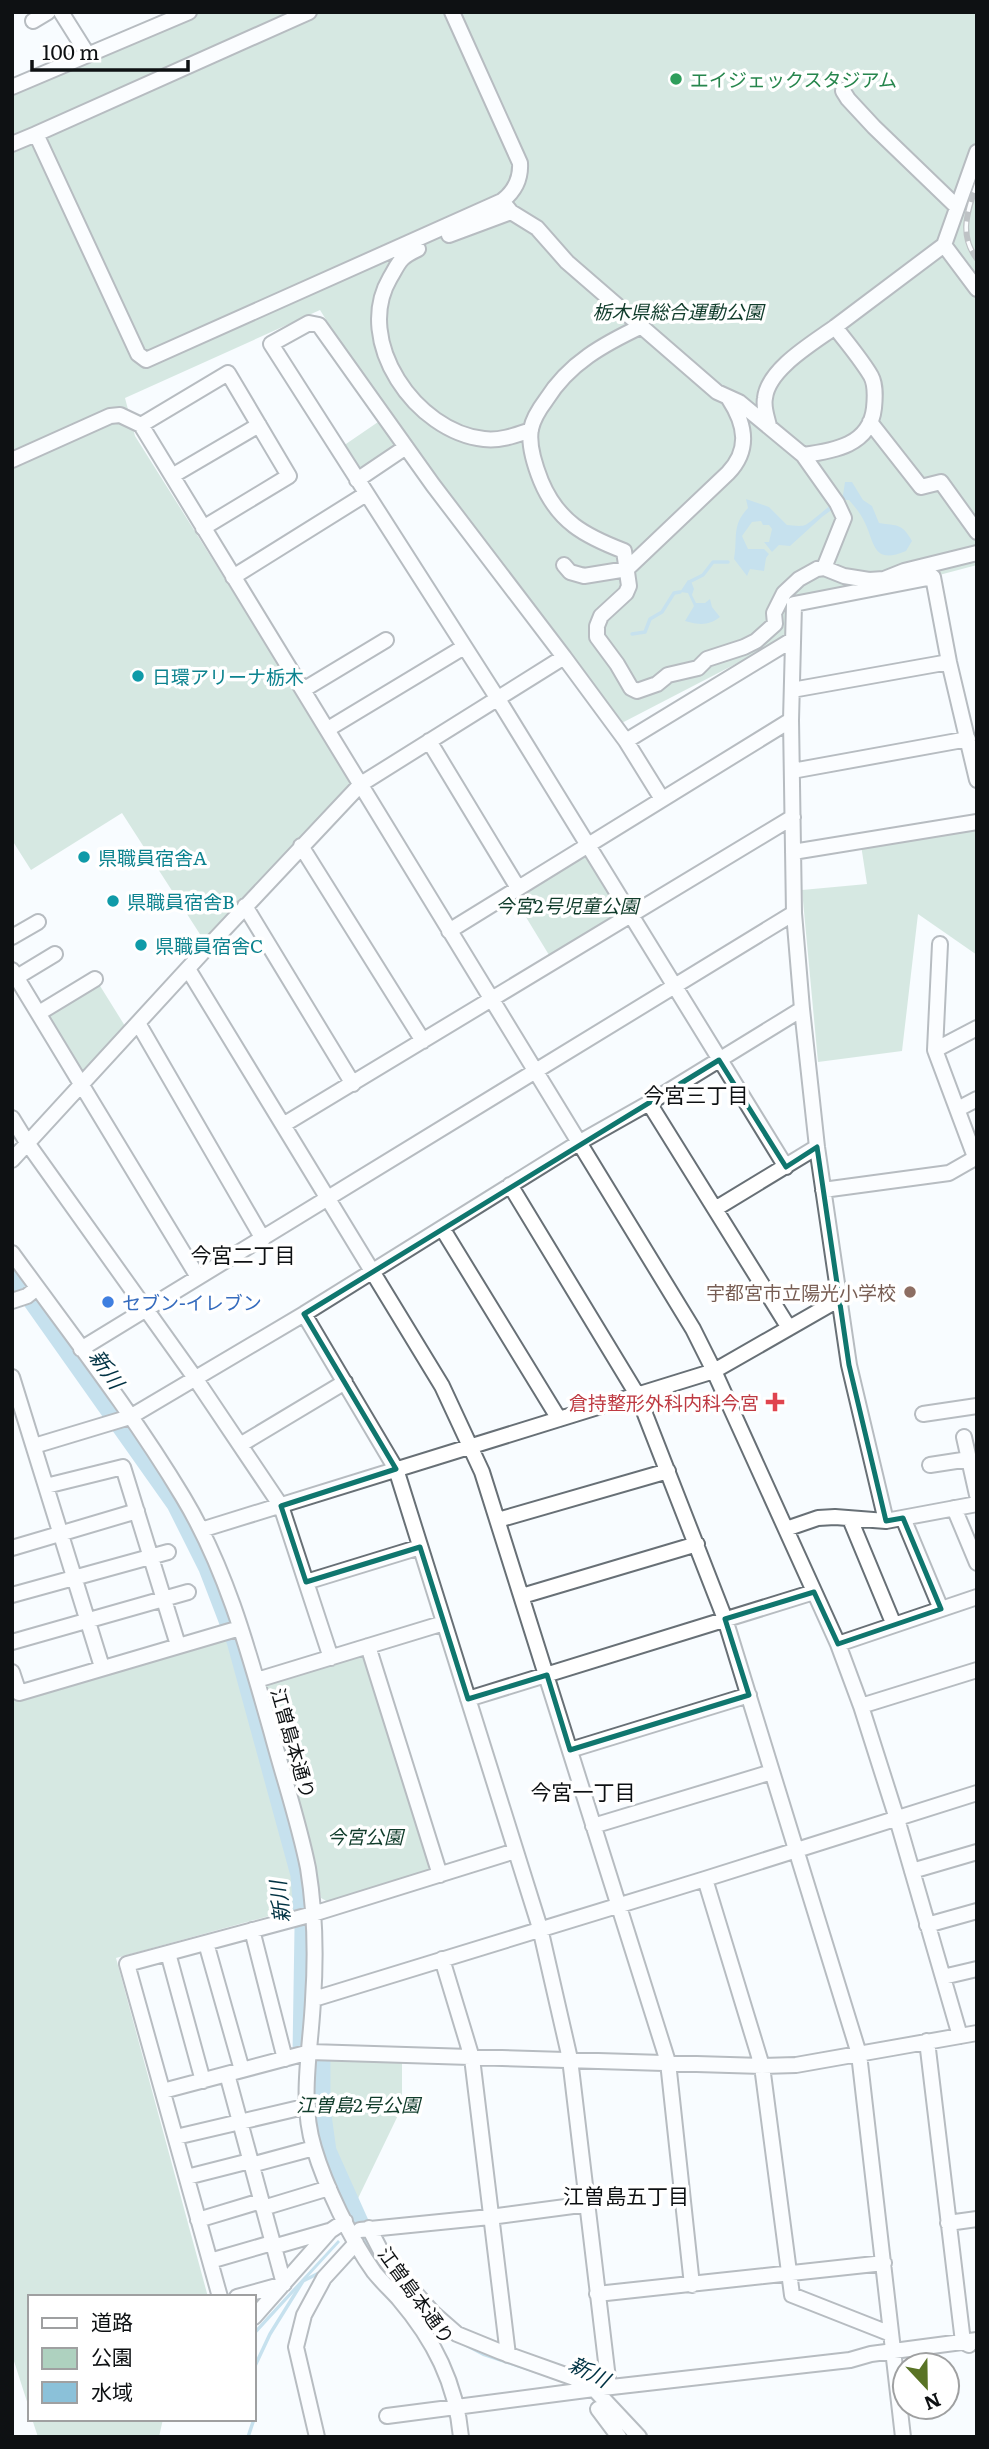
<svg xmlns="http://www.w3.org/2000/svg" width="989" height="2449" font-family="Literata,'Noto Sans JP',serif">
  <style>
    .green { fill: #aed1bf }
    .water { fill: #8bc1d9 }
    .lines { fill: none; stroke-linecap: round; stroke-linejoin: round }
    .stream { stroke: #8bc1d9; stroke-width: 3.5 }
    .river { stroke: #8bc1d9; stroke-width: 19 }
    .minor-casing { stroke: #687076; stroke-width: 18 }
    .minor { stroke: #fff; stroke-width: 14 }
    .rail-casing { stroke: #797c7f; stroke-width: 6 }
    .rail { stroke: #fff; stroke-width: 3.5; stroke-dasharray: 10; stroke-linecap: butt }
    .marked { fill: none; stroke: #0f766e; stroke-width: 5; stroke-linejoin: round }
    .leisure-dot { fill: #2e9e5b; stroke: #fff; stroke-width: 2.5 }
    .culture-dot { fill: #0f9aa8; stroke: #fff; stroke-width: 2.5 }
    .education-dot { fill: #8d6e63; stroke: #fff; stroke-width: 2.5 }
    .shop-dot { fill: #3f7fe0; stroke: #fff; stroke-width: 2.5 }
    .health-dot { fill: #e0444e; stroke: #fff; stroke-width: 2.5 }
    .labels { text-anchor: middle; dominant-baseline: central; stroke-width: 7; stroke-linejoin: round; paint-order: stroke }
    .leisure-label { font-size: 19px; fill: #27864d; stroke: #fff; text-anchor: start }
    .park-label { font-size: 19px; font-style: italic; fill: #103c2b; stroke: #fff }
    .culture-label { font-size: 19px; fill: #0d838f; stroke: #fff; text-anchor: start }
    .education-label { font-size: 19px; fill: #785e54; stroke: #fff; text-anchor: end }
    .shop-label { font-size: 19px; fill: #366cbe; stroke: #fff; text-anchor: start }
    .health-label { font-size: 19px; fill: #be3a42; stroke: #fff; text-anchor: end }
    .street-label { font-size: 19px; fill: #0e1113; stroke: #fff }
    .neighbourhood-label { font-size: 21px; fill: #0e1113; stroke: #fff }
    .water-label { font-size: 21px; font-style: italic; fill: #003243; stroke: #fff }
  </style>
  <rect width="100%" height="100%" fill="#f8fcff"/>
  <!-- green -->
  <path class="green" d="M174,12H977V565L928,578L797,604L784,639L616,726L416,464L320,310L125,398L135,436L353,783L205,942L122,813L31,870L12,840V89Z
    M381,420L397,443L396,447L365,469L357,466L343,446Z
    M977,828V955L918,914L902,1051L818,1062L802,890L867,884L861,845Z
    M585,854L620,912L549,955L515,899Z
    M97,981L125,1026L87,1073L78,1071L45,1013Z
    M222,1635L230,1638L298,1896L296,1906L291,1910L116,1958L208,2297H30V2411L12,2355V1696L14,1699Z
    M360,1653L367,1656L431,1866L425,1875L330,1903L321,1898L310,1843L265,1684Z
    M318,2058L402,2063V2107L350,2215L321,2146L316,2111Z
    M32,2419H163L159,2437H38Z"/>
  <!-- water -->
  <path class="water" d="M845,482H852L863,500L872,506L879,523C898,526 902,523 912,541L906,551C873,565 875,544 865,523C861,514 855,507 849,500H845L822,517L790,546L779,545L772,552L764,542H769L772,529L769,525H763L761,521L752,522L742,536L748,549H764L769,554L766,558L764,571L750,569L747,576L734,559C738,538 731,526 748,508L746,499L769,507L787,525C792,525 800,527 805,525C809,524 836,500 843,495Z
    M688,580L691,581L694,589L692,595L696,603H705L710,599L712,607L720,617C708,626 700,625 685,621L694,606L688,593L680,592Z
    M316,2085H321C320,2137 335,2170 356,2216L352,2218C327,2169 316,2140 316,2085Z
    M338,2240L340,2242L254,2336V2331Z
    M372,2244L437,2321L571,2381L570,2385L483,2356L447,2337L433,2325L378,2263L367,2246Z"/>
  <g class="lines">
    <!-- stream -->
    <path class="stream" d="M691,581L703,575L713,562H728
      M632,634L645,632L650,619L662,612L674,593L680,592
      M254,2368L270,2334L303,2281L321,2272
      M254,2407V2417
      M248,2437L254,2419"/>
    <!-- river -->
    <path class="river" d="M12,1272L176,1504L208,1568L236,1641L300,1875L304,1929L302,2053L321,2062V2108L327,2151L370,2247"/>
    <defs>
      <path id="minor" d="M61,12L88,55
        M309,12L36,134L138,354L146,360L502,201C515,191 521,179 520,163L452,12
        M33,21L48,12
        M12,87L189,12
        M843,91L848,99L874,127L957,207
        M12,144L36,134
        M502,201L511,212L537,228L567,262L717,392L739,402L803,455L837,503L844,518L824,568
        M449,235L511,212
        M944,245L977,289
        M418,249C399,258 400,261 390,278C353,341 416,432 484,439C501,441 516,435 531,430
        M642,326C604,344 569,363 546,400C540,408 533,419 531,429C528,445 535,466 541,481C558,522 585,536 624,551L629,586L626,593L601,616L597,626V637L617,664L631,688L637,691L657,684L668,675L698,668L707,659L744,647L756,641L775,624L774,613L784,593L799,579L817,569L824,568L844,576L869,580L884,579L904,571L977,553
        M870,422L921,487L941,482L977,532
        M141,425L228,373L289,476L203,528
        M769,426C767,417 763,407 765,398C768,369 813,343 835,327
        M803,455C834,451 870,445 874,408C875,398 876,385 871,376C861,359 847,343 835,327L944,245L977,152
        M12,460L110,416L120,415L141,425L693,1329L714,1371L838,1644L861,1706L897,1819L960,2036
        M172,476L259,425
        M357,480L406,447
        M564,565L570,572L584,576L627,569L728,473C750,450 746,425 729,399
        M233,577L366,494
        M564,657L433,485L319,325L309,323L271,344L498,699L786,1167
        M303,690L386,640
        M792,690L949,662
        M328,729L464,647
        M429,741L518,888
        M626,741L662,799
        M792,771L968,739
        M301,846L423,1041
        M793,852L977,822
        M245,906L353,1084
        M449,931L791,720
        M12,937L38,922
        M940,944L935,1050L975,1157
        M188,969L442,1386L482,1472L668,2062L692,2285
        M12,970L198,1277
        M17,977L55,954
        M39,1013L95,979
        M138,1023L263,1239
        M935,1050L977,1028
        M649,1103L789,1328
        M958,1109L977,1099
        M12,1118L28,1144L195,1378L281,1506L331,1658
        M283,1125L793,817
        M12,1160L203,952L361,784L564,657L626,741L792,640
        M510,1185L638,1396L725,1619L859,2054L903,2437
        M823,1190L949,1173L977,1157
        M715,1209L817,1147
        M442,1228L559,1419
        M12,1253C70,1333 132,1412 183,1497C227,1570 249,1653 272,1734C284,1779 299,1823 308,1868C315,1911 316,1956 313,2000C311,2048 299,2100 314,2148C325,2185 351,2240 374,2272C382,2282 391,2290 399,2299C434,2340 456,2383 461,2437
        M12,1301L27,1296L37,1288
        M304,1314L396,1469L540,1928L570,2059L609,2387
        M81,1349L794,913
        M12,1377L102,1667
        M923,1414L977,1406
        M964,1437L977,1495
        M240,1445L345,1382
        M34,1446L130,1417L304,1314L580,1142L649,1103L802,1009
        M930,1465L969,1459
        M46,1486L123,1467L178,1645
        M954,1508L977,1563
        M903,1518L941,1609
        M850,1519L894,1625
        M498,1520L668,1471
        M886,1521L849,1365L817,1147L802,1009L794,913L791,720L794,604L933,577L949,662L977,780
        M786,1529L818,1518L835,1517L886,1521L977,1504
        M201,1530L714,1371L838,1300
        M12,1548L137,1511
        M306,1582L420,1547
        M12,1595L168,1552
        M522,1596L697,1544
        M12,1642L188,1592
        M838,1644L977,1597
        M368,1646L440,1875
        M12,1672L19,1693L240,1628
        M257,1680L444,1623
        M468,1699L814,1592
        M861,1706L977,1670
        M570,1750L749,1695
        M593,1826L772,1772
        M912,1871L977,1852
        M705,1879L762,2066L792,2295L891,2334
        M927,1925L977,1911
        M252,1930L285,2059
        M206,1943L242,2070
        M168,1953L203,2081
        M442,1959L472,2058L508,2355
        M943,1977L977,1969
        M314,1999L705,1879L977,1793
        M927,2041L963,2342L969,2345
        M227,2074L284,2284L237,2297
        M163,2091L310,2052L762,2066L796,2065L977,2033
        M176,2137L308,2106
        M251,2165L314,2148
        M187,2177L250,2161
        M263,2208L329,2188
        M198,2220L261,2201
        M948,2223L977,2219
        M369,2228L385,2259L433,2313L457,2334L501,2352L574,2378L594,2389L639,2437
        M360,2230L490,2217L588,2204
        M273,2247L329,2231
        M210,2261L272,2243
        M597,2294L884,2263
        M220,2297L127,1964L313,1914L515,1851
        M254,2317L330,2231L345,2221
        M598,2409L619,2437
        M387,2416L594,2389L850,2360L871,2354L977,2340
        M317,2437L296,2347L304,2315L324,2278L356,2243"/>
    </defs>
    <!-- minor casing -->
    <use href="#minor" class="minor-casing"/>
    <!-- minor -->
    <use href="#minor" class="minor"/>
    <defs>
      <path id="rail" d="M977,183C968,210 958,234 977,259"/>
    </defs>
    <!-- rail casing -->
    <use href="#rail" class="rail-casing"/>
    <!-- rail -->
    <use href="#rail" class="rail"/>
  </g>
  <!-- marked area -->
  <path d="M0 0H989V2449H0ZM719,1060L786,1167L817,1147L849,1365L886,1521L903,1518L941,1609L838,1644L814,1592L725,1619L749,1695L570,1750L547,1675L468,1699L420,1547L306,1582L281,1506L396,1469L304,1314Z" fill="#f8fcff" fill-opacity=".55" fill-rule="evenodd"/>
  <path class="marked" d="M719,1060L786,1167L817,1147L849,1365L886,1521L903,1518L941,1609L838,1644L814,1592L725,1619L749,1695L570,1750L547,1675L468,1699L420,1547L306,1582L281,1506L396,1469L304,1314Z"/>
  <!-- markers -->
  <circle class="leisure-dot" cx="676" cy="79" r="7"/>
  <g class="culture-dot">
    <circle cx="138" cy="676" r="7"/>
    <circle cx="84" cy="857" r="7"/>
    <circle cx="113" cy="901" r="7"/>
    <circle cx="141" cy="945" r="7"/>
  </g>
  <circle class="education-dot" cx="910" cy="1292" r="7"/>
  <circle class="shop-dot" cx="108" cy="1302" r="7"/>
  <path class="health-dot" d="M771.5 1391.5h7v7h7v7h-7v7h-7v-7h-7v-7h7z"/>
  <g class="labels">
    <!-- leisure labels -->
    <g class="leisure-label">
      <text x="690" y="79">エイジェックスタジアム</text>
    </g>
    <!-- park labels -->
    <g class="park-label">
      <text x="678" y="311">栃木県総合運動公園</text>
      <text x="567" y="905">今宮2号児童公園</text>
      <text x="365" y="1836">今宮公園</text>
      <text x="358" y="2104">江曽島2号公園</text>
    </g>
    <!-- culture labels -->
    <g class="culture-label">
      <text x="152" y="676">日環アリーナ栃木</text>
      <text x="98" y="857">県職員宿舎A</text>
      <text x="127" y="901">県職員宿舎B</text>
      <text x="155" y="945">県職員宿舎C</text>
    </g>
    <!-- education labels -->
    <g class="education-label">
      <text x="896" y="1292">宇都宮市立陽光小学校</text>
    </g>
    <!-- shop labels -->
    <g class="shop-label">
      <text x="122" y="1302">セブン-イレブン</text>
    </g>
    <!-- health labels -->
    <g class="health-label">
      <text x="759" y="1402">倉持整形外科内科今宮</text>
    </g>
    <!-- street labels -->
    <g class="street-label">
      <text transform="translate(294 1743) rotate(74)">江曽島本通り</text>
      <text transform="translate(417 2295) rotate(54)">江曽島本通り</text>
    </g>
    <!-- neighbourhood labels -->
    <g class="neighbourhood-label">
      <text x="696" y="1093">今宮三丁目</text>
      <text x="243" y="1253">今宮二丁目</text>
      <text x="583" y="1790">今宮一丁目</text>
      <text x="626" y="2194">江曽島五丁目</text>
    </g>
    <!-- water labels -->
    <g class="water-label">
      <text transform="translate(108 1368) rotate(55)">新川</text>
      <text transform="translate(278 1902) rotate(-96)">新川</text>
      <text transform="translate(590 2370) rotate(27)">新川</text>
    </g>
  </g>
  <!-- border -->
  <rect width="989" height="2449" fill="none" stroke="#0e1113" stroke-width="28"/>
  <!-- legend -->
  <rect x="28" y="2295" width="228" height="126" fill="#ffffff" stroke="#9fa0a1" stroke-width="2"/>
  <rect x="42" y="2318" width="35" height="10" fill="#ffffff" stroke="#9fa0a1" stroke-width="2"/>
  <text x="91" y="2330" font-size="21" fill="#0e1113">道路</text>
  <rect x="42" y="2348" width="35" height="21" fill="#aed1bf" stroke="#9fa0a1" stroke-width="2"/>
  <text x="91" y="2365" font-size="21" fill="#0e1113">公園</text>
  <rect x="42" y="2382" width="35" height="21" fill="#8bc1d9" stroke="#9fa0a1" stroke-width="2"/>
  <text x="91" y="2400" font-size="21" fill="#0e1113">水域</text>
  <!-- north arrow -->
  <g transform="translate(926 2386) rotate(158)"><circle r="33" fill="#ffffff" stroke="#9fa0a1" stroke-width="2"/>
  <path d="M0-5L12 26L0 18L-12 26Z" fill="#597325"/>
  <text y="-10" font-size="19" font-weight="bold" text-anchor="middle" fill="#0e1113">N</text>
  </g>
  <!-- scale -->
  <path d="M32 60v10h156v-10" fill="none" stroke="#0e1113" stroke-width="3.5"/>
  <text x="42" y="60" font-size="21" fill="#0e1113" stroke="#ffffff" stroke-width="5" paint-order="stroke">100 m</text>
</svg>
